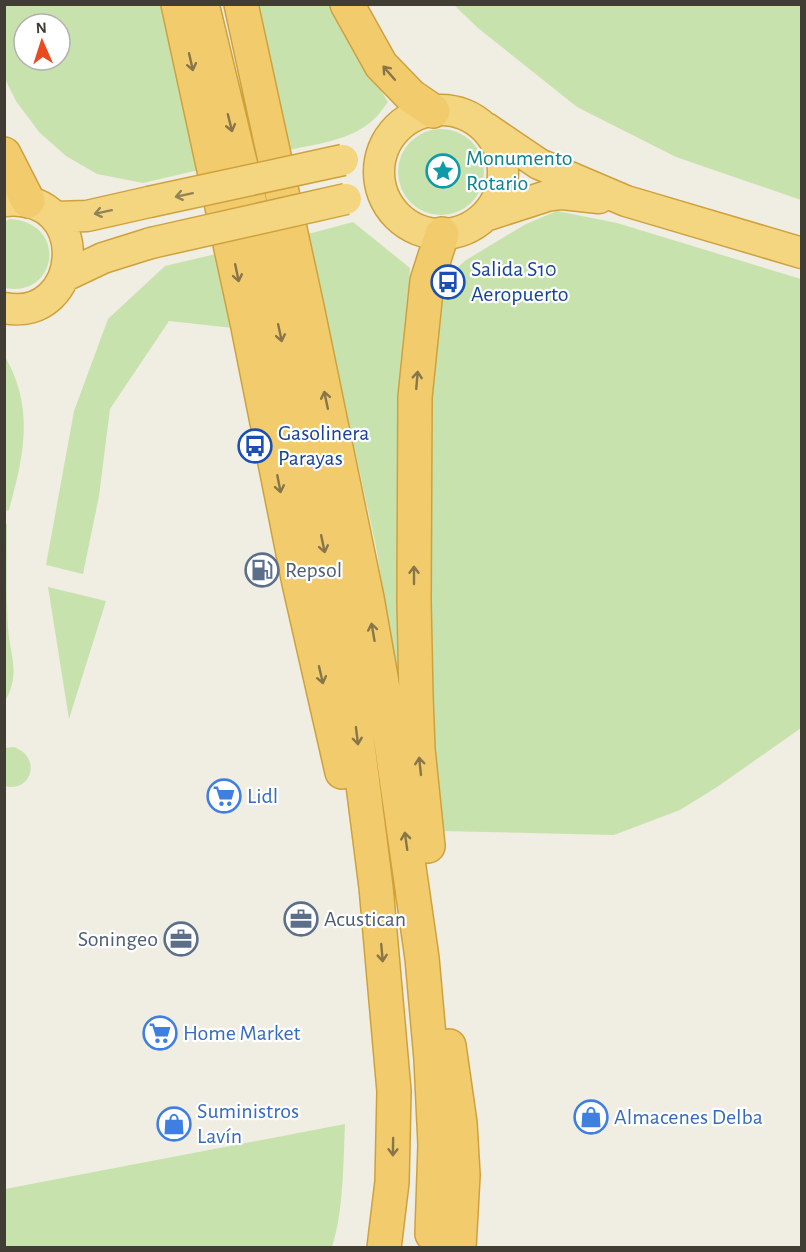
<svg xmlns="http://www.w3.org/2000/svg" width="806" height="1252" font-family="'Alegreya Sans',sans-serif">
  <style>
    .green { fill: #c8e2ae; fill-rule: evenodd }
    .lines { fill: none; stroke-linecap: round; stroke-linejoin: round }
    .trunk-casing { stroke: #cfa13d; stroke-width: 33 }
    .motorway-casing { stroke: #cfa13d; stroke-width: 36 }
    .trunk { stroke: #f4d681; stroke-width: 30 }
    .motorway { stroke: #f2cc6c; stroke-width: 33 }
    .trunk-bridge-casing { stroke: #cfa13d; stroke-width: 33; stroke-linecap: butt }
    .trunk-bridge { stroke: #f4d681; stroke-width: 30 }
    .oneway { stroke: #88764a }
    .oneway2 { stroke: #928257 }
    .labels { text-anchor: middle; dominant-baseline: central; stroke-width: 4.5; stroke-linejoin: round; paint-order: stroke }
    .culture-label { font-size: 22px; fill: #0d838f; stroke: #fff; text-anchor: start }
    .transit-label { font-size: 22px; fill: #164399; stroke: #fff; text-anchor: start }
    .service-label { font-size: 22px; fill: #4e5e75; stroke: #fff; text-anchor: start }
    .shop-label { font-size: 22px; fill: #366cbe; stroke: #fff; text-anchor: start }
  </style>
  <rect width="100%" height="100%" fill="#f0ede3"/>
  <!-- green -->
  <path class="green" d="M5,5H167L203,169L143,183L97,174L66,156L39,132L16,101L5,79ZM24,24H60V60H24Z
    M254,5H332L366,66L388,102C383,108 379,115 373,120C351,141 314,144 285,151Z
    M454,5H801V200L676,157L577,107L478,28Z
    M398 172a43 43 0 1 1 86 0a43 43 0 1 1-86 0Z
    M557,211L617,223L801,279V728L717,787L680,810L614,835L440,831L432,729L428,459L433,364L442,285H449L452,272L466,260L526,224Z
    M10,219C69,223 57,298 5,288V221Z
    M353,222L410,268L403,378V678L398,679L376,547L308,234Z
    M220,253L233,328L169,321L110,409L99,496L83,574L46,565L74,411L108,319L165,266Z
    M4,355C35,407 24,455 9,510L5,511Z
    M5,524H7C7,559 6,594 8,628C10,656 21,674 5,701Z
    M48,587L106,601L69,719Z
    M14,747C42,757 32,793 5,786V748Z
    M345,1124C343,1165 344,1208 332,1247H5V1189Z"/>
  <g class="lines">
    <defs>
      <path id="trunk" d="M379 172a62 62 0 1 1 124 0a62 62 0 1 1-124 0Z
        M486,128L539,164L626,201L802,253
        M4,201C95,191 83,324 4,308
        M485,216L547,196L562,194L599,198
        M56,217L87,216L149,202
        M65,276L103,258L151,243"/>
      <path id="motorway" d="M178,4L247,322L299,583L342,772
        M202,4L276,312L336,606L353,706L376,887L394,1091L392,1182L384,1248
        M241,4L307,307L367,598L385,700L422,958L431,1059L435,1145L432,1234
        M347,4L381,65L411,96L433,111
        M4,154L28,201
        M428,846L418,749L416,696L414,601L415,397L427,281L442,234
        M449,1046L460,1123L463,1175L459,1248"/>
    </defs>
    <!-- trunk casing -->
    <use href="#trunk" class="trunk-casing"/>
    <!-- motorway casing -->
    <use href="#motorway" class="motorway-casing"/>
    <!-- trunk -->
    <use href="#trunk" class="trunk"/>
    <!-- motorway -->
    <use href="#motorway" class="motorway"/>
    <defs>
      <path id="trunk-bridge" d="M149,202L343,160
        M151,243L346,199"/>
    </defs>
    <!-- trunk-bridge casing -->
    <use href="#trunk-bridge" class="trunk-bridge-casing"/>
    <!-- trunk-bridge -->
    <use href="#trunk-bridge" class="trunk-bridge"/>
  </g>
  <!-- one-way arrows -->
  <defs><path id="oneway-shaft" d="M-6 0H5M1.5-3L5.5 0L1.5 3" fill="none" stroke-width="1.6" stroke-linecap="round" stroke-linejoin="round" transform="scale(1.5)"/></defs>
  <g class="oneway">
    <use href="#oneway-shaft" transform="translate(191 62) rotate(77)"/>
    <use href="#oneway-shaft" transform="translate(389 73) rotate(-131)"/>
    <use href="#oneway-shaft" transform="translate(230 123) rotate(76)"/>
    <use href="#oneway-shaft" transform="translate(237 273) rotate(78)"/>
    <use href="#oneway-shaft" transform="translate(280 333) rotate(78)"/>
    <use href="#oneway-shaft" transform="translate(417 380) rotate(-85)"/>
    <use href="#oneway-shaft" transform="translate(326 400) rotate(-102)"/>
    <use href="#oneway-shaft" transform="translate(279 484) rotate(79)"/>
    <use href="#oneway-shaft" transform="translate(323 544) rotate(78)"/>
    <use href="#oneway-shaft" transform="translate(414 575) rotate(-90)"/>
    <use href="#oneway-shaft" transform="translate(373 632) rotate(-100)"/>
    <use href="#oneway-shaft" transform="translate(321 675) rotate(77)"/>
    <use href="#oneway-shaft" transform="translate(357 736) rotate(83)"/>
    <use href="#oneway-shaft" transform="translate(420 766) rotate(-96)"/>
    <use href="#oneway-shaft" transform="translate(406 841) rotate(-98)"/>
    <use href="#oneway-shaft" transform="translate(382 953) rotate(85)"/>
    <use href="#oneway-shaft" transform="translate(393 1147) rotate(91)"/>
  </g>
  <g class="oneway2">
    <use href="#oneway-shaft" transform="translate(184 195) rotate(168)"/>
    <use href="#oneway-shaft" transform="translate(103 212) rotate(168)"/>
  </g>
  <!-- icons -->
  <defs>
    <symbol id="sight-ring" viewBox="-11 -11 22 22"><circle r="9.5" fill="#fff" stroke="#0f9aa8" stroke-width="1.5"/><path d="M0-6L1.8-2.2L6-1.7L2.9 1.2L3.7 5.4L0 3.3L-3.7 5.4L-2.9 1.2L-6-1.7L-1.8-2.2Z" fill="#0f9aa8"/></symbol>
    <symbol id="bus-ring" viewBox="-11 -11 22 22"><circle r="9.5" fill="#fff" stroke="#1a4fb4" stroke-width="1.5"/><path d="M-5-6H5V4H4V6H2V4H-2V6H-4V4H-5ZM-3.5-4V0h7V-4ZM-3.5 1.2v1.5H-2V1.2ZM2 1.2v1.5H3.5V1.2Z" fill="#1a4fb4"/></symbol>
    <symbol id="fuel-ring" viewBox="-11 -11 22 22"><circle r="9.5" fill="#fff" stroke="#5c6f8a" stroke-width="1.5"/><path d="M-5.5-6h7V0h2V4h1.3V-2.5L3-4.5l.8-.8L6-3V5H2.5V1h-1V6h-7ZM-4.2-4.7v3.2H.2V-4.7Z" fill="#5c6f8a"/></symbol>
    <symbol id="supermarket-ring" viewBox="-11 -11 22 22"><circle r="9.5" fill="#fff" stroke="#3f7fe0" stroke-width="1.5"/><path d="M-6-5.5h2.5l.6 2H6L4.5 2H-2.5L-4.4-4H-6ZM-1.5 3.2a1.3 1.3 0 1 0 .1 0ZM3 3.2a1.3 1.3 0 1 0 .1 0Z" fill="#3f7fe0"/></symbol>
    <symbol id="office-ring" viewBox="-11 -11 22 22"><circle r="9.5" fill="#fff" stroke="#5c6f8a" stroke-width="1.5"/><path d="M-6-3h4V-5.5h4V-3h4V5H-6ZM-1-4.5V-3h2v-1.5ZM-6 0V1H6V0Z" fill="#5c6f8a"/></symbol>
    <symbol id="shop-ring" viewBox="-11 -11 22 22"><circle r="9.5" fill="#fff" stroke="#3f7fe0" stroke-width="1.5"/><path d="M-5-2.5h2.3a2.7 3.5 0 0 1 5.4 0H5L5.5 6h-11ZM-1.5-2.5h3a1.5 2.3 0 0 0-3 0Z" fill="#3f7fe0"/></symbol>
  </defs>
  <g fill-rule="evenodd">
    <use href="#sight-ring" x="424" y="152" width="38" height="38"/>
    <use href="#bus-ring" x="429" y="263" width="38" height="38"/>
    <use href="#bus-ring" x="236" y="427" width="38" height="38"/>
    <use href="#fuel-ring" x="243" y="551" width="38" height="38"/>
    <use href="#supermarket-ring" x="205" y="777" width="38" height="38"/>
    <use href="#office-ring" x="282" y="900" width="38" height="38"/>
    <use href="#office-ring" x="162" y="920" width="38" height="38"/>
    <use href="#supermarket-ring" x="141" y="1014" width="38" height="38"/>
    <use href="#shop-ring" x="572" y="1098" width="38" height="38"/>
    <use href="#shop-ring" x="155" y="1105" width="38" height="38"/>
  </g>
  <g class="labels">
    <!-- culture labels -->
    <g class="culture-label">
      <text x="466" y="158">Monumento<tspan x="466" dy="25">Rotario</tspan></text>
    </g>
    <!-- transit labels -->
    <g class="transit-label">
      <text x="471" y="269">Salida S10<tspan x="471" dy="25">Aeropuerto</tspan></text>
      <text x="278" y="433">Gasolinera<tspan x="278" dy="25">Parayas</tspan></text>
    </g>
    <!-- service labels -->
    <g class="service-label">
      <text x="285" y="570">Repsol</text>
      <text x="324" y="919">Acustican</text>
      <text x="158" y="939" text-anchor="end">Soningeo</text>
    </g>
    <!-- shop labels -->
    <g class="shop-label">
      <text x="247" y="796">Lidl</text>
      <text x="183" y="1033">Home Market</text>
      <text x="197" y="1111">Suministros<tspan x="197" dy="25">Lavín</tspan></text>
      <text x="614" y="1117">Almacenes Delba</text>
    </g>
  </g>
  <!-- border -->
  <rect width="806" height="1252" fill="none" stroke="#413d34" stroke-width="12"/>
  <!-- north arrow -->
  <g transform="translate(42 42) rotate(357)"><circle r="28" fill="#ffffff" stroke="#b3b1ae" stroke-width="1.5"/>
  <path d="M0-4.5L10 22L0 15L-10 22Z" fill="#e84a22"/>
  <text y="-9" font-size="16" font-weight="bold" text-anchor="middle" fill="#413d34">N</text>
  </g>
</svg>
